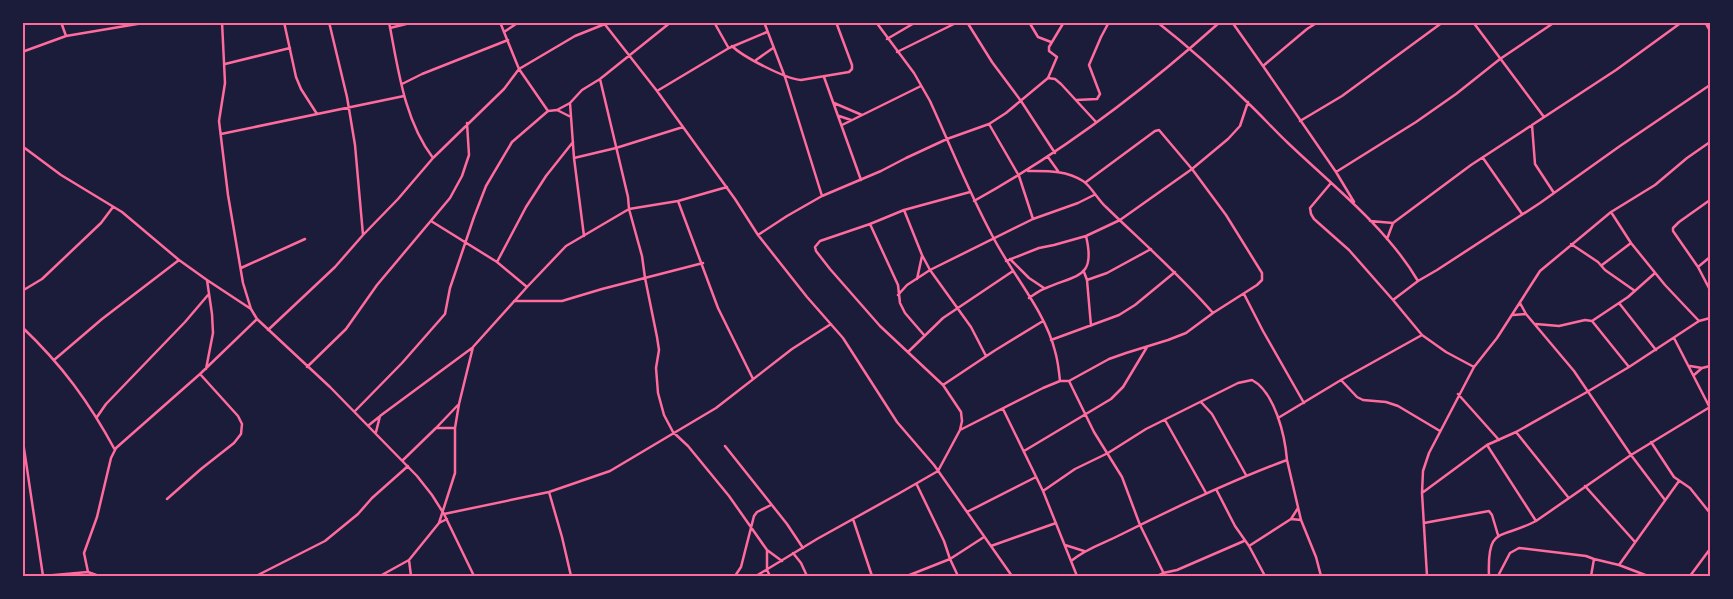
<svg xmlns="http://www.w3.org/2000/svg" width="1733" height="599" font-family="'Source Serif 4',serif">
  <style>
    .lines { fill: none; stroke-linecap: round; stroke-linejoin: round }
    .minor { stroke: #ff6b9d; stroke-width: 2.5 }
    .neatline { fill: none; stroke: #ff6b9d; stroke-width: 2 }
  </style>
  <rect width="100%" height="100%" fill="#1b1b3a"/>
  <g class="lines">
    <!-- minor -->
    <path class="minor" d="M61,22L66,36
      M222,22L225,83L219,121L228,195L243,283L251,309L257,319L330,387L417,476L432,495L444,514L474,576
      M284,22L296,77L301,89L317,114
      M329,22L347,97L355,145L363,235
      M389,22C398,68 404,120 433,158
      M500,22L504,32
      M519,22L504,32L519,69L548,111L557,110L570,103L582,90L600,79L671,22
      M603,22L657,91L735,199L758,235L807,297L843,338L897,422L934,465L1012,576
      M714,22L728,47
      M764,22L785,77L822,196
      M876,22L914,73L930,101C951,147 969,193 993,237C1012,274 1045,311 1055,351C1058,361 1059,371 1060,381
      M967,22L992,62L1021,101L1055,153
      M1029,22L1038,37L1051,42
      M1157,22C1189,47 1219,74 1248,103C1262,116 1274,130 1288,143C1332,185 1387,228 1418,281
      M1232,22L1263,66L1336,172L1354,202
      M1473,22L1544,117
      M1705,22L1710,31
      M390,28L414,22
      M887,39L916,22
      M732,46C743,57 786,79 801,80L849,72L852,69V65L836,22
      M22,52L66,36L149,22
      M897,52L958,22
      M756,60L773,48
      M225,64L290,48
      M1263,66L1307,29L1318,22
      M824,77L861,180
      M1048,78L1055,79L1061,84L1096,122
      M600,79L628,197L629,209L642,256L645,278L657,337L659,350L656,368L658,393L664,415L673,432L688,446L729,496L767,550L782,561
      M402,84L422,74L508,40
      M657,91L729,48L767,32
      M1076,100L1097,99L1100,94L1089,65L1101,37L1109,22
      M570,103L574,158L584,236
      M834,103L862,115
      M557,110L571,117
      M839,116L851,120
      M1300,121L1342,96L1443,22
      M989,124L1019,176L1033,219
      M842,125L921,86
      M1532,125L1535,164L1554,193
      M221,134L404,96
      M22,146L61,175L122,212L179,260L207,280L212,314L213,333L206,369
      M1048,157L1058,171
      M574,158L616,148L683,127
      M1483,158L1522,214
      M1028,171C1047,171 1066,170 1083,181C1090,185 1099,201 1106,207C1142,242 1180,275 1213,313
      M1336,172L1416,122L1456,94L1500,59L1555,22
      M1331,183L1310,208L1311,214L1314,219L1349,250L1393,300
      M1710,200L1679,222L1673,228V231L1698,267L1710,290
      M678,201L718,308L753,379
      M974,201C1063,152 1144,90 1220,22
      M904,210L922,255L930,270L971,327L986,356
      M1611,212L1631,243L1665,285L1699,321
      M431,221L497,262L527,287
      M1370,221L1393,223
      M870,224L898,285L900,303L905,313L924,335
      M758,235L787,216L822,196L881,171L906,158L947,139L989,124L1006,113L1048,78L1057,57L1049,51V47L1064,22
      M1387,239L1393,223L1471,165L1616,70L1682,22
      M1571,244L1598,262L1605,270L1635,291
      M1010,259L1029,278L1044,288
      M1006,261L1039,248L1054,245L1086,236L1120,220L1192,169L1228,139L1240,126L1248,102
      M497,262L526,207L546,176L573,142
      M1602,265L1631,243
      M1698,267L1710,257
      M241,268L305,239
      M1084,272L1087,280L1091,326
      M917,279L922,256
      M207,280L251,309
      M1087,280L1107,273L1151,249
      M22,291L42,279L101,223L113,207
      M1244,294L1263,331L1304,403
      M898,295L907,285L930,270L1033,219L1078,203L1094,195
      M1029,298C1035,294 1040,290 1046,288C1078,274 1096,278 1086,236
      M514,301H562L602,289L703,263
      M1520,303L1526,314L1574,371L1631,455L1665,500
      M1619,303L1656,350
      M1513,315L1526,314
      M1592,321L1628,297L1655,273
      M1536,324L1559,326L1585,320L1592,321L1629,367
      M22,327C62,365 89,402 115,450
      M268,330L335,267L363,235L398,199L433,158L504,89L519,69L575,36L605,24
      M1674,338L1710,408
      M1051,340L1119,315L1135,305L1175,272
      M908,352L943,318L1013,271
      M54,360L102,319L179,260
      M1690,366L1702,368L1710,366
      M307,367L346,329L377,285L450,198L462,176L469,155L467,123
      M1474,367L1446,352L1422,335L1393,300L1418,281L1437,270L1540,203L1620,146L1710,85
      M1694,375L1702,368
      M1341,380L1357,397L1363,400L1386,402L1398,406L1440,431
      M1069,381L1094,432L1122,477L1140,525L1165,576
      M943,385L994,351L1043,321
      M1458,394L1499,440
      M1201,402L1212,414L1246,475
      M1003,409L1043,491L1077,576
      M355,411L402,363L445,314L450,288L474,217L486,186L512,142L548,111
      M97,417L106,404L185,322L208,295
      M1278,418L1341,380L1422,335
      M1165,420L1206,493
      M369,425L379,417
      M436,428H455
      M960,430L1043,388L1060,381H1069L1109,359L1126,353L1168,340L1186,333L1213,313L1257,285L1262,280V273L1226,215L1192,169L1159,130L1155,131L1086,182
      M376,432L380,416L472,348
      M1516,432L1568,497
      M22,435L43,576
      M1651,442L1674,477L1690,488L1710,513
      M1487,445L1536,521
      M725,446L787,524L803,548
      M1024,451L1111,399L1123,387L1147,347
      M403,460L436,428L458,405
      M1287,460L1301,520L1316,557L1321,576
      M917,485L944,541L950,559L958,576
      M1585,486L1635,542
      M1216,489L1235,526L1249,546L1265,576
      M1043,491L1075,469L1108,453L1146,429L1238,383L1252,380C1275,392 1285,436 1287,460C1230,481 1176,507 1122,534C1103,544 1088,547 1071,561
      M549,492L562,537L571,576
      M1422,493L1487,445L1516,432L1587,392L1629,367L1699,321L1710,318
      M167,499L201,469L234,443L241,434L242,424L238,416L200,374
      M967,512L1036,477
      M444,514L549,492L610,471L716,408L792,349L831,324
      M853,519L872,576
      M1291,519L1301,520
      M439,523L455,473V428L459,404L473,347L527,287L566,246L629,209L678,201L727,187
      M1424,523L1489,511L1492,515L1498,535
      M1065,545L1084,551
      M991,546L1056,523
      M1249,546L1291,519L1298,508
      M767,551V570L770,576
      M793,553L801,563L807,576
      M409,560L411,576
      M1619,565L1679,481
      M88,572L84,553L97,517L111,458L116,448L200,374L257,319
      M43,576L88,572L99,576
      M256,576L325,541L358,514L372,498L408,466
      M380,576L409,560L439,523L447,519
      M735,576L741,567L754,516L757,512L771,505
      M756,576L817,539L898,494L938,471L960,430L962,421L961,412L943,385L880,326L830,269L816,251L815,247L820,241L870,224L904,210L970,192
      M907,576L950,559L984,537
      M1157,576L1163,573L1177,570L1244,541
      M1427,576L1422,493L1423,471L1429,453L1474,367L1497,338L1540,271L1611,212L1655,185L1687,158L1710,142
      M1489,576C1487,525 1500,540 1536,521L1631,455L1710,407
      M1498,576L1510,553L1519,548L1586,556L1594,559L1619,565L1648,576
      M1591,576L1594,559
      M1690,576L1710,549"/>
  </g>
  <!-- border -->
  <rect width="1733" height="599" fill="none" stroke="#1b1b3a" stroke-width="48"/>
  <rect x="24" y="24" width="1685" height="551" class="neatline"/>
</svg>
